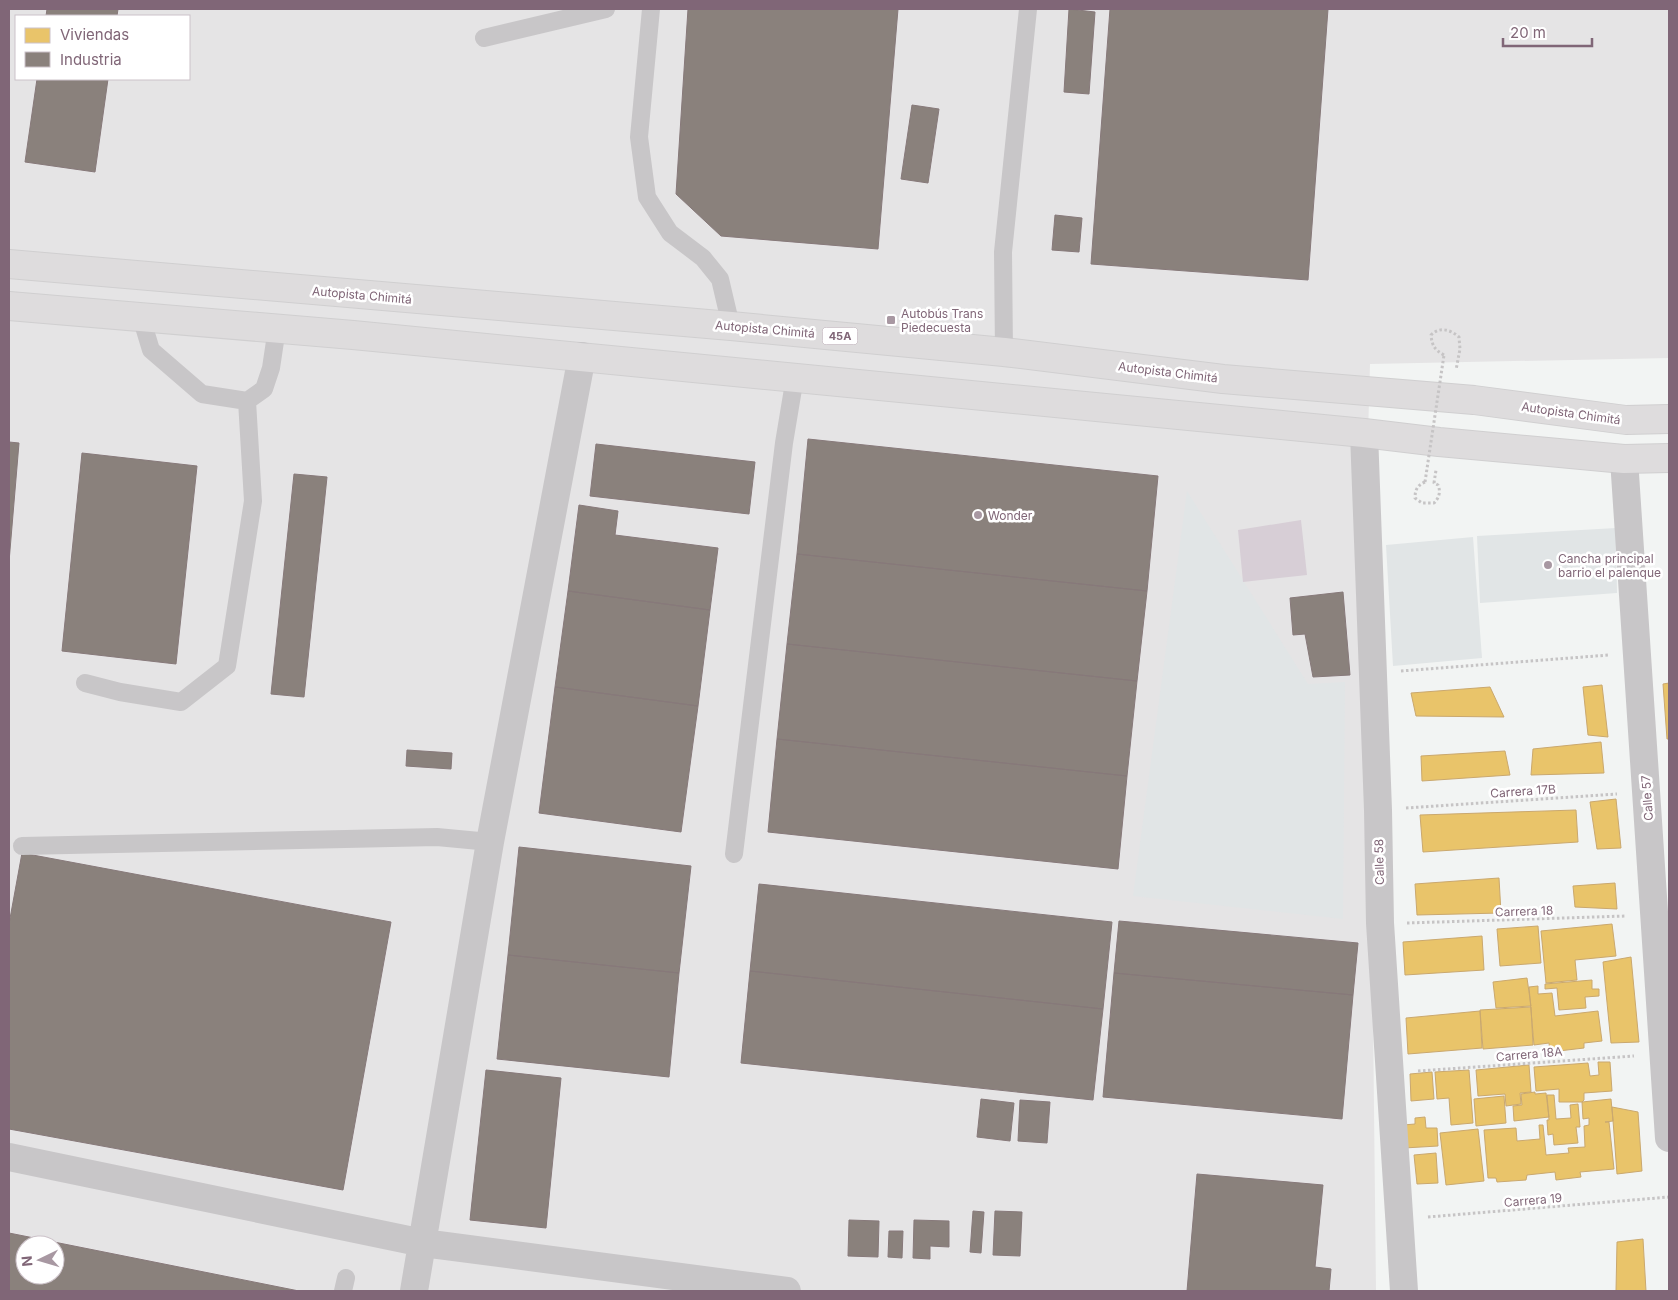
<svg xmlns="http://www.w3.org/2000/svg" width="1678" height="1300" font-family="Inter,sans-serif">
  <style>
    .built { fill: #e5e4e5; fill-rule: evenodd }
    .green { fill: #e1e5e6 }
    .water { fill: #d7ced6 }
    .homes { fill: #e9c46a; stroke: #caa86e }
    .industry { fill: #8a817c; stroke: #87797a; fill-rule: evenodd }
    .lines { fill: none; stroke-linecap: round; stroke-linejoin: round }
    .trunk-casing { stroke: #d0cfd0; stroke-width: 30 }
    .path { stroke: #c6c4c5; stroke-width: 3; stroke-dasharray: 2.5 2.5; stroke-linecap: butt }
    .service { stroke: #c8c6c8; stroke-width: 18 }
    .minor { stroke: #c8c6c8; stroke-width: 28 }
    .trunk { stroke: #dedcdd; stroke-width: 28 }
    .path-bridge { stroke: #c6c4c5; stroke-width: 3; stroke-dasharray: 2.5 2.5; stroke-linecap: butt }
    .poi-dot { fill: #a898a2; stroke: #fff; stroke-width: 2 }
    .labels { text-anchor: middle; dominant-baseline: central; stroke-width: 5; stroke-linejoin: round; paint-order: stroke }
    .shield { fill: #fff; stroke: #a694a0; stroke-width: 1 }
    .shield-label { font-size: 11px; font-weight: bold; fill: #806677 }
    .street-label { font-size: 12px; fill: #806677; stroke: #fff }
    .poi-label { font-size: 12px; fill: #806677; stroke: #fff; text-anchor: start }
  </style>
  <rect width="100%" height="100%" fill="#f2f4f3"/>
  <!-- built -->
  <path class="built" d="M9,9H1669V358L1370,364L1367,472L1376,1291H9ZM16,16H189V79H16ZM25,1245H55V1275H25Z"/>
  <!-- green -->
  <path class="green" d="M1187,491L1308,684L1345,682L1343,919L1133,896Z
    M1616,528L1617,593L1480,603L1477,536Z
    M1473,537L1482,658L1393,666L1386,545Z"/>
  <!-- water -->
  <path class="water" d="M1301,520L1307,575L1243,582L1238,530Z"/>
  <!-- homes -->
  <path class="homes" d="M1669,683V739H1667L1663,684Z
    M1602,685L1608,737L1588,735L1583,687Z
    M1490,687L1504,717L1416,716L1411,693Z
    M1601,742L1604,773L1531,775L1533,749Z
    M1505,751L1510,775L1422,781L1421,756Z
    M1616,799L1621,848L1597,849L1590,802Z
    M1576,810L1578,842L1423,852L1420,815Z
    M1499,878L1501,913L1417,915L1415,884Z
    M1615,883L1617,909L1575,907L1573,886Z
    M1612,924L1616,956L1575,960L1577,980L1546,983L1541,931Z
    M1538,926L1541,963L1500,966L1497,929Z
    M1482,936L1484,970L1405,975L1403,942Z
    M1631,957L1639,1042L1611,1043L1603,962Z
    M1527,978L1531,1006L1496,1008L1493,982Z
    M1592,980V989H1599V996L1585,997L1586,1008L1559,1010L1557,988L1545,989V984Z
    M1538,986V994L1552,993L1555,1016L1598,1011L1602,1041L1584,1043V1048L1550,1052L1549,1043L1534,1045L1529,987Z
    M1531,1007L1533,1045L1483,1049L1480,1010Z
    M1480,1011L1482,1048L1408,1054L1406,1018Z
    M1598,1062H1610L1612,1091L1584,1093V1100L1582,1102H1559V1089L1536,1091L1534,1067L1588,1063L1590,1076L1599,1075Z
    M1529,1065L1531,1092L1520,1093L1521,1104L1506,1106L1505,1094L1478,1096L1476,1070Z
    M1469,1070L1473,1123L1451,1125L1449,1098L1437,1099L1435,1072Z
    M1432,1072L1434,1099L1411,1101L1410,1074Z
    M1535,1092V1094L1546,1093L1549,1117L1514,1121L1513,1106L1522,1105L1521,1094Z
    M1547,1095H1554L1556,1119L1571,1118L1570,1105L1578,1104L1580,1127H1576L1578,1143L1554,1145L1553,1134L1548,1135L1547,1120H1549Z
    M1504,1096L1506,1123L1476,1126L1474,1099Z
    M1611,1099L1613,1121L1605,1122H1609L1614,1169L1580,1172L1581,1177L1556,1180L1555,1172L1527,1175L1526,1180L1497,1182L1496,1178H1488L1484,1130L1516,1128L1517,1141L1540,1139L1539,1125H1543L1546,1155L1569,1153L1568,1148L1585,1147L1584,1126L1589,1125V1118L1583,1119L1582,1102Z
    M1612,1107L1638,1112L1642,1171L1617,1174Z
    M1425,1117L1426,1128H1437L1438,1146L1404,1148L1403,1125L1415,1124V1118Z
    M1478,1129L1484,1181L1446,1185L1440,1133Z
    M1436,1153L1438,1183L1417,1184L1414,1155Z
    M1643,1239L1646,1291H1616L1617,1242Z"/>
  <!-- industry -->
  <path class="industry" d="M47,9H118L117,16H46Z
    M688,9H898L878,249L721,236L676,194Z
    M1069,9L1095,12L1089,94L1064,92Z
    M1110,9H1328L1308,280L1091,264Z
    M37,79H108L95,172L25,162Z
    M912,105L939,109L928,183L901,179Z
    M1055,215L1082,218L1079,252L1052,250Z
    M808,439L1158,476L1147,591L797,554Z
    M9,442L19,443L9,562Z
    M596,444L755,462L749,514L590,496Z
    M82,453L197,466L176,664L62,651Z
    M294,474L327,477L304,697L271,694Z
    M579,505L618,511L615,535L718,548L710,610L568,591Z
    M797,554L1147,591L1137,681L787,644Z
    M568,591L710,610L698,706L555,687Z
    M1343,592L1350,675L1313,677L1305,634L1293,635L1290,598Z
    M787,644L1137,681L1127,776L777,739Z
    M555,687L698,706L681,832L539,813Z
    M777,739L1127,776L1118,869L768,832Z
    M407,750L452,753L451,769L406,766Z
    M519,847L691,866L679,973L508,955Z
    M22,853L391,922L343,1190L9,1129V924Z
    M759,884L1112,922L1103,1009L750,971Z
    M1119,921L1358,943L1353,995L1114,973Z
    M508,955L679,973L669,1077L497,1059Z
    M750,971L1103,1009L1093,1100L741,1063Z
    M1114,973L1353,995L1342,1119L1103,1097Z
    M486,1070L561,1078L546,1228L470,1220Z
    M981,1099L1014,1103L1010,1141L977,1137Z
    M1020,1100L1050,1102L1047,1143L1018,1141Z
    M1197,1174L1323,1185L1315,1267L1331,1269L1329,1291H1187Z
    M973,1211L984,1212L981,1253L970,1252Z
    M995,1211L1022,1212L1020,1256L993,1255Z
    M849,1220L879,1221L878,1257L848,1256Z
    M914,1220L949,1221V1247L930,1246V1259L913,1258Z
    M889,1231H903L902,1258L888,1257Z
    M9,1233L299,1291H9ZM25,1245H55V1275H25Z"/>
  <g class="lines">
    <defs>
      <path id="trunk" d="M9,264L731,326L1004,352L1223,379L1474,400L1626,420L1669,419
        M9,306L353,335L1364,433L1439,442L1624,459L1669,458"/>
    </defs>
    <!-- trunk casing -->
    <use href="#trunk" class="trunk-casing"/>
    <!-- path -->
    <path class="path" d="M1444,355C1435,350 1432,346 1431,335C1440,326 1451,330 1459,337L1460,349L1456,370
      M1425,482C1418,485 1415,489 1415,498L1422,503H1434C1439,498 1441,492 1438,485L1434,483L1436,470
      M1401,671L1609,655
      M1406,808L1617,794
      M1407,923L1626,916
      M1418,1071L1634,1056
      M1428,1217L1669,1197"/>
    <!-- service -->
    <path class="service" d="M651,9L639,137L647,197L670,233L703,258L720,279L731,326
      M484,38L606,9
      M141,317L151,350L202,394L247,401L264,389L271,368L277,328
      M1004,352L1003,252L1028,9
      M85,683L120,692L181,702L227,666L253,501L247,401
      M22,846L437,837L490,842
      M734,854L784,443L795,377
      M343,1291L346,1278"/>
    <!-- minor -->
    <path class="minor" d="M1364,433L1378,810L1380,923L1404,1291
      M1624,459L1669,1138
      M9,1157L423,1243L787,1291
      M414,1291L490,842L582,356"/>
    <!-- trunk -->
    <use href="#trunk" class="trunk"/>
    <!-- path-bridge -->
    <path class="path-bridge" d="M1425,482L1444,355"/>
  </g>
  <!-- markers -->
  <g class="poi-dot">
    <rect x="886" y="315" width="10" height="10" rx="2.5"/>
    <circle cx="978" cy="515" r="5"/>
    <circle cx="1548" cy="565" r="5"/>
  </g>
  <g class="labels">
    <!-- shield labels -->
    <rect class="shield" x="822.5" y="327.5" width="35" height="17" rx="4"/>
    <g class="shield-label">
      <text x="840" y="336">45A</text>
    </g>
    <!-- street labels -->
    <g class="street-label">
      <text transform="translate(362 295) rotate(5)">Autopista Chimitá</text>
      <text transform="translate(765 329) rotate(5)">Autopista Chimitá</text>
      <text transform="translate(1168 372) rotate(7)">Autopista Chimitá</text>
      <text transform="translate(1571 413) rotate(8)">Autopista Chimitá</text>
      <text transform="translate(1523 791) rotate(-4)">Carrera 17B</text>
      <text transform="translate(1647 798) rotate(-94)">Calle 57</text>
      <text transform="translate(1379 862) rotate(-91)">Calle 58</text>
      <text transform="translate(1524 911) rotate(-2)">Carrera 18</text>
      <text transform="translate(1529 1054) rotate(-5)">Carrera 18A</text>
      <text transform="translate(1533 1200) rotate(-5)">Carrera 19</text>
    </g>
    <!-- poi labels -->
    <g class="poi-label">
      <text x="901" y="313">Autobús Trans<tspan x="901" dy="14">Piedecuesta</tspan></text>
      <text x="988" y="515">Wonder</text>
      <text x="1558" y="558">Cancha principal<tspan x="1558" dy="14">barrio el palenque</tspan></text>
    </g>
  </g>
  <!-- border -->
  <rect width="1678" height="1300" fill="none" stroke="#806677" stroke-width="20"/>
  <!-- legend -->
  <rect x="15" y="15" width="175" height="65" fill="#ffffff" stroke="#ccc2c9"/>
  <rect x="25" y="28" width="25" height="15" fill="#e9c46a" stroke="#ccc2c9"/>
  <text x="60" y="40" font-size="15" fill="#806677">Viviendas</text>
  <rect x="25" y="52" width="25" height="15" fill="#8a817c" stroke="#ccc2c9"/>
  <text x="60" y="65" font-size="15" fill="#806677">Industria</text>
  <!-- north arrow -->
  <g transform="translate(40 1260) rotate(265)"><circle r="24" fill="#ffffff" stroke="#ccc2c9"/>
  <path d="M0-4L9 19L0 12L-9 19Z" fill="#a898a2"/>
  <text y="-8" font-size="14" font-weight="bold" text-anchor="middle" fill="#806677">N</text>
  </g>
  <!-- scale -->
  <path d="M1503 38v8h89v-8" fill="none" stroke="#806677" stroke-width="2.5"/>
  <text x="1510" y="38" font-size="15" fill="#806677" stroke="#ffffff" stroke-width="4" paint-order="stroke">20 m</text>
</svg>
